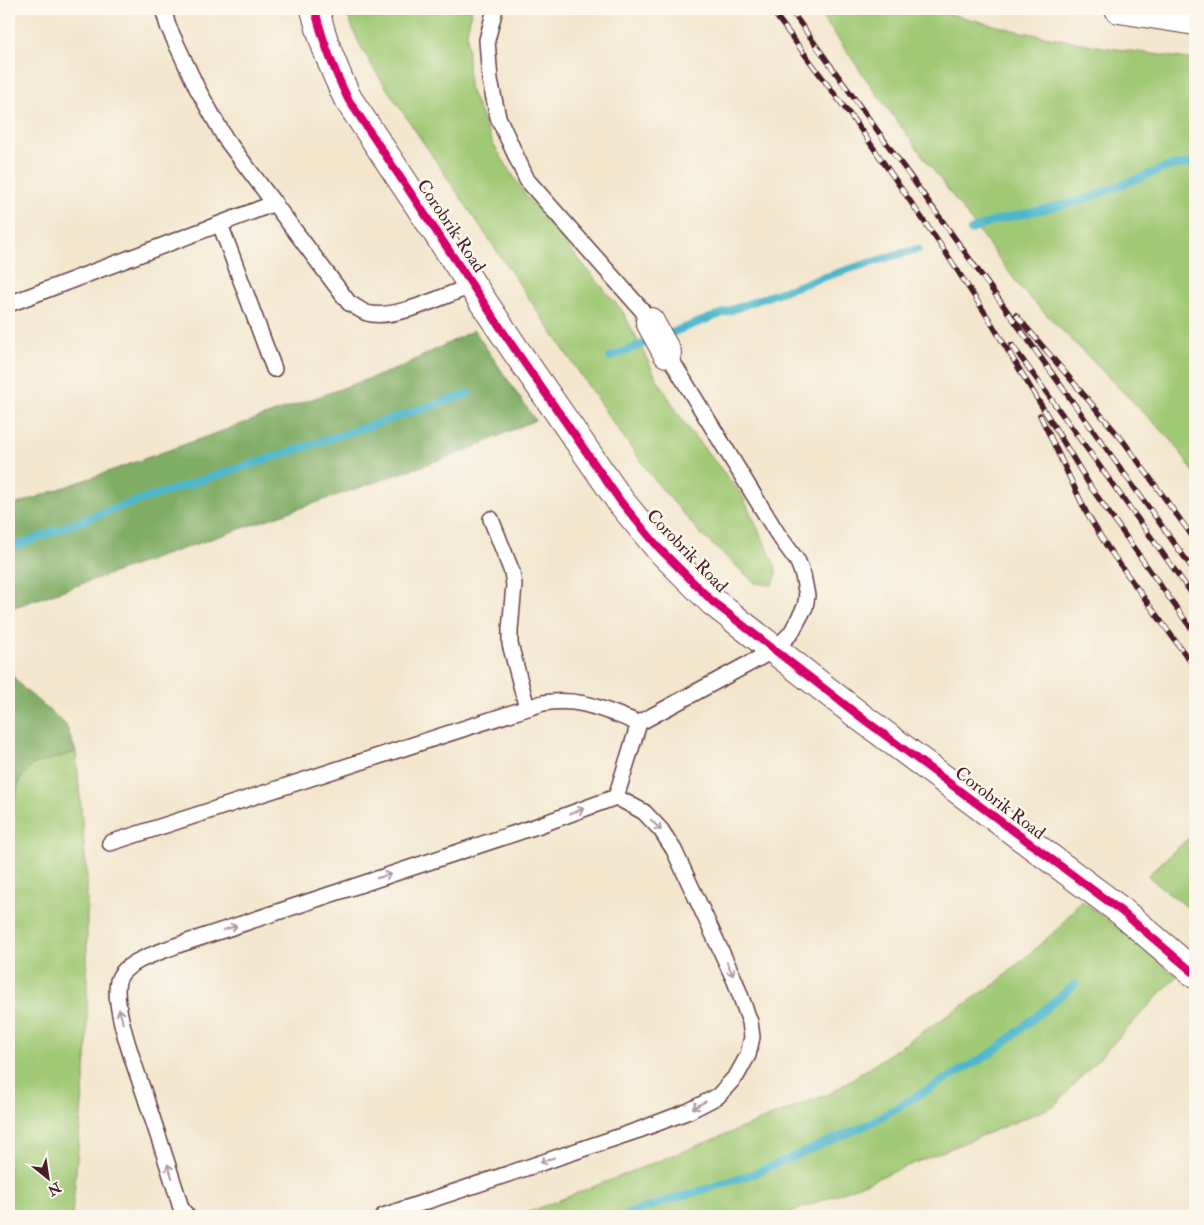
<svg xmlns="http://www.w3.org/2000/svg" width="1204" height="1225" font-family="'IM FELL Double Pica',serif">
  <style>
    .green { fill: #a0c975; stroke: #757450 }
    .forest { fill: #80ad66; stroke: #656648 }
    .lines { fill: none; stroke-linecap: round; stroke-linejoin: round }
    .stream { stroke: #4eb7cc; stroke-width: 8 }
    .service-casing { stroke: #633d43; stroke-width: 18 }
    .minor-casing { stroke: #633d43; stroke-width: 30 }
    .tertiary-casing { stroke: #633d43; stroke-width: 30 }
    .secondary-casing { stroke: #633d43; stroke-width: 30 }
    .service { stroke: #fff; stroke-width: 15 }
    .minor { stroke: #fff; stroke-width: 28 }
    .tertiary { stroke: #fff; stroke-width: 28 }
    .secondary { stroke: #fff; stroke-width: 28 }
    .rail-casing { stroke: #4a1f2b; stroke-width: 5.5 }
    .rail { stroke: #fbf7ec; stroke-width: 4; stroke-dasharray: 11; stroke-linecap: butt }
    .cycleway-casing { stroke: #fbf7ec; stroke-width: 11 }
    .cycleway { stroke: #d6006c; stroke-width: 8 }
    .oneway { stroke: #ae9aa0 }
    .labels { text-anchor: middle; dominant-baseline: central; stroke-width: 5; stroke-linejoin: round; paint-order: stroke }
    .street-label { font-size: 18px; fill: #4a1f2b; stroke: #fbf7ec }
  </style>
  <rect width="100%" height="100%" fill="#fbf7ec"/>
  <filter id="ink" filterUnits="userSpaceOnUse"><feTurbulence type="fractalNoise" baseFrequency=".02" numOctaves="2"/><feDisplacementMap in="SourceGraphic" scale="10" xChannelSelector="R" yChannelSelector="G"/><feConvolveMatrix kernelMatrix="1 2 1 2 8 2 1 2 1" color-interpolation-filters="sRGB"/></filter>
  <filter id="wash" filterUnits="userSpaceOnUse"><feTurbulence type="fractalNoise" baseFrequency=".0096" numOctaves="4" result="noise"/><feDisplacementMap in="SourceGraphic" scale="20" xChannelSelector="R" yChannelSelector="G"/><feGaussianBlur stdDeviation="1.12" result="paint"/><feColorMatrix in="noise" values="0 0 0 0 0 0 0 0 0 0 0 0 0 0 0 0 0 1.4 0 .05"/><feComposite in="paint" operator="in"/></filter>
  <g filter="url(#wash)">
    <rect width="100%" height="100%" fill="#f3e6cd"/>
    <!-- green -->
    <path class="green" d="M345,9H472L467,32L469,87L493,144L525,195L623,312L657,379L686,426L742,495L776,567V576L772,585L755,583L701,534L656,482L612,421L375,71L359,43Z
      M817,9H929L1022,32L1102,47L1195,60V474L1173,442L1023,291L874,90Z
      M76,752L87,878V1047L72,1216H9V823L19,781L32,765Z
      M1195,832V913L1147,876Z
      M1081,900L1126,934L1177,976L1054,1106L878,1178L782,1216H519L831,1093L995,984L1059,928Z"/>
    <!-- forest -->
    <path class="forest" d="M474,330L535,420L465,451L9,609V507L399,368Z
      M9,671L22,687L66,725L76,752L32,765L19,781L9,823Z"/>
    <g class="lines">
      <!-- stream -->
      <path class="stream" d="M971,230L997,220L1080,201L1170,166L1195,163
        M610,357C711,317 813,277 918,249
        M9,547L16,546L110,510L468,394
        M620,1216L753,1174L867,1125L993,1052L1075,984"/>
    </g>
  </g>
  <g filter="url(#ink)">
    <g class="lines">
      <defs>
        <path id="service" d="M163,9L168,26L197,88L225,138L349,303C355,306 361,311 367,313C393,321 446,295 473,285
          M495,9L487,40L490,80L498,117L527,180L641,309L650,322
          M220,224L274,369
          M9,304L275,203
          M491,519L512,572L514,585L510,630V644L527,708
          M616,797L639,723L774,650L791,633L805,607L807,596L803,575L798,562L777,533L667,353
          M110,843L543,703C582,697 603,710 639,723
          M187,1216L181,1208C170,1170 157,1133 145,1096C136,1069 112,1007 118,981C123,962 158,953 175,946L537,826L616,797L644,812L661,830L674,850L735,981L750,1022L752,1037L748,1055L737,1075L718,1096L689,1111L639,1130L383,1216"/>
        <path id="minor" d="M650,322L667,353"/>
        <path id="tertiary" d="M315,9C322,40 334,70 348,99L514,348L621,502L659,548L713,602L862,718L1121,911L1195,974"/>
        <path id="secondary" d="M1119,9L1195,21"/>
      </defs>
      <!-- service casing -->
      <use href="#service" class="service-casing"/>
      <!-- minor casing -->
      <use href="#minor" class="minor-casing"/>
      <!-- tertiary casing -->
      <use href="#tertiary" class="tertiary-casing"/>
      <!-- secondary casing -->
      <use href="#secondary" class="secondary-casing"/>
      <!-- service -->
      <use href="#service" class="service"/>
      <!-- minor -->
      <use href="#minor" class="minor"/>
      <!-- tertiary -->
      <use href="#tertiary" class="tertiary"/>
      <!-- secondary -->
      <use href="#secondary" class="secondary"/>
      <defs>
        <path id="rail" d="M771,9L859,127L946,253L987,316L1092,489L1195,634
          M790,9C924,197 1060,384 1195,572
          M1016,315L1124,442L1195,540
          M1012,345L1195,598
          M1040,415L1087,514L1108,548L1195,668"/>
      </defs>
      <!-- rail casing -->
      <use href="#rail" class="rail-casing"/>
      <!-- rail -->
      <use href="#rail" class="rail"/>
      <defs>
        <path id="cycleway" d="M315,9C322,40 334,70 348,99L514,348L621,502L659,548L713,602L862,718L1121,911L1195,974"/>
      </defs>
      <!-- cycleway casing -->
      <use href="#cycleway" class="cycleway-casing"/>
      <!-- cycleway -->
      <use href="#cycleway" class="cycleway"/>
    </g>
    <!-- one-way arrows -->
    <defs><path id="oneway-shaft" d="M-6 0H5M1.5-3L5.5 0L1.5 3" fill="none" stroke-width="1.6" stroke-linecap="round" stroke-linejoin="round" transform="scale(1.25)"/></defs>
    <g class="oneway">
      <use href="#oneway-shaft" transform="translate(577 811) rotate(-20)"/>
      <use href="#oneway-shaft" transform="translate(656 825) rotate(47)"/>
      <use href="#oneway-shaft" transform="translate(384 876) rotate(-18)"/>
      <use href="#oneway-shaft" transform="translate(230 928) rotate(-18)"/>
      <use href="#oneway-shaft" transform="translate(730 969) rotate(65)"/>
      <use href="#oneway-shaft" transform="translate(121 1016) rotate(-104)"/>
      <use href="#oneway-shaft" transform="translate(699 1105) rotate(152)"/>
      <use href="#oneway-shaft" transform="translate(547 1160) rotate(161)"/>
      <use href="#oneway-shaft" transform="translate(170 1171) rotate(-108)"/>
    </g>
  </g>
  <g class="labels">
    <!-- street labels -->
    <g class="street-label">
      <text transform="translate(451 226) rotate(56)">Corobrik Road</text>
      <text transform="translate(687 551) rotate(46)">Corobrik Road</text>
      <text transform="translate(1000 803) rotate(37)">Corobrik Road</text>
    </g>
  </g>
  <!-- margin -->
  <rect width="1204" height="1225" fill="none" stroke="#fbf7ec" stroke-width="30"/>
  <!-- north arrow -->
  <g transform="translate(48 1178) rotate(150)" stroke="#fbf7ec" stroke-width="4" paint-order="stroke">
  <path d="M0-4L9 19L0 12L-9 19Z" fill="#4a1f2b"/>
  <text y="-8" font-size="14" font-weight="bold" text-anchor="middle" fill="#4a1f2b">N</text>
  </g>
</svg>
